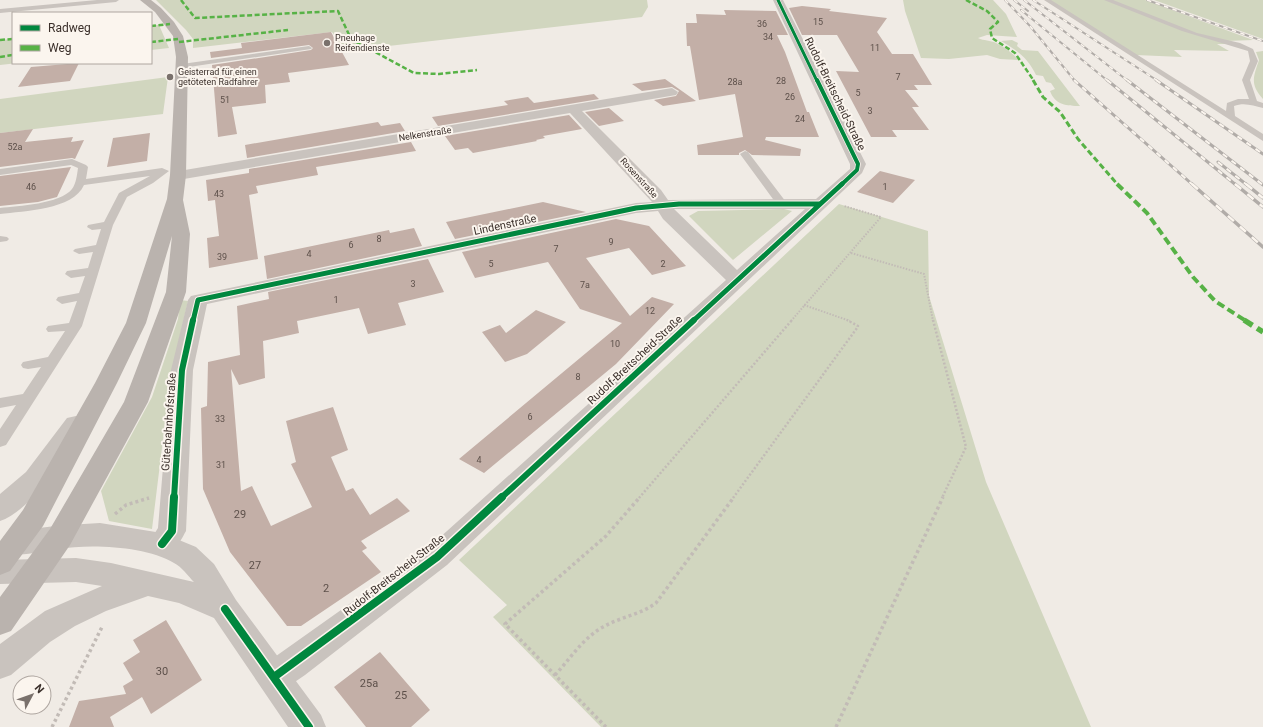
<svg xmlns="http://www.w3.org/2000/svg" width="1263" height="727" font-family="Roboto,sans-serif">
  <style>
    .green { fill: #d1d6bf }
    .building { fill: #c3afa7 }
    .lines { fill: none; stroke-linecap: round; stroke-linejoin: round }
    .path-far2 { stroke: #c2bbb6; stroke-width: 2; stroke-dasharray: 1.5 1.5; stroke-linecap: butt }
    .path-far1 { stroke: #c2bbb6; stroke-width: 2.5; stroke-dasharray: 2 2; stroke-linecap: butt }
    .path { stroke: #c2bbb6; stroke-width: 3.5; stroke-dasharray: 3 3; stroke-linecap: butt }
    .service { fill: #c9c3be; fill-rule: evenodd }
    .minor { fill: #c9c3be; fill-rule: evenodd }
    .tertiary { fill: #c9c3be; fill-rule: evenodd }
    .secondary { fill: #bab3ae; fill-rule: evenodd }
    .rail-far2-casing { stroke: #b1aca8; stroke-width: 2 }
    .rail-far1-casing { stroke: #b1aca8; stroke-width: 3 }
    .rail-casing { stroke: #b1aca8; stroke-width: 3.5 }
    .rail-far2 { stroke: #fbf5ee; stroke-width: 1.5; stroke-dasharray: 4.5; stroke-linecap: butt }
    .rail-far1 { stroke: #fbf5ee; stroke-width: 2; stroke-dasharray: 5.5; stroke-linecap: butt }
    .rail { stroke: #fbf5ee; stroke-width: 2.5; stroke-dasharray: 8; stroke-linecap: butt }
    .quiet-far3 { stroke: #57b246; stroke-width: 2.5; stroke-dasharray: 5 2.5; stroke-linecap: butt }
    .quiet-far2 { stroke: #57b246; stroke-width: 3; stroke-dasharray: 6 3; stroke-linecap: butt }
    .quiet-far1 { stroke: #57b246; stroke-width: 4; stroke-dasharray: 8 4; stroke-linecap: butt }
    .quiet { stroke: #57b246; stroke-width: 5.5; stroke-dasharray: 10 5.5; stroke-linecap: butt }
    .cycleway-far4-casing { stroke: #fbf5ee; stroke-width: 4 }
    .cycleway-far3-casing { stroke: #fbf5ee; stroke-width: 5.5 }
    .cycleway-far2-casing { stroke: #fbf5ee; stroke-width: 7 }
    .cycleway-far1-casing { stroke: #fbf5ee; stroke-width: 9 }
    .cycleway-casing { stroke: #fbf5ee; stroke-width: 11 }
    .cycleway-far4 { stroke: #00873e; stroke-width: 3 }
    .cycleway-far3 { stroke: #00873e; stroke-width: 4 }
    .cycleway-far2 { stroke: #00873e; stroke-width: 5 }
    .cycleway-far1 { stroke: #00873e; stroke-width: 6 }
    .cycleway { stroke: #00873e; stroke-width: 8 }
    .poi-dot { fill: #7a716c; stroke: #fbf5ee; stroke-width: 1.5 }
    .labels { text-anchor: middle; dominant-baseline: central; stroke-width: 4; stroke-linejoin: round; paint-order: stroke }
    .number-label { font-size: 9px; fill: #5d504a }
    .far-poi-label { font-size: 9px; fill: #3b302b; stroke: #fbf5ee; text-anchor: start }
    .far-street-label { font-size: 9px; fill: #3b302b; stroke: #fbf5ee }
    .street-label { font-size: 11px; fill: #3b302b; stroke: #fbf5ee }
    .near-number-label { font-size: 11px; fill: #5d504a }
  </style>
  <rect width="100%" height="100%" fill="#f0ebe5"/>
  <!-- green -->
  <path class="green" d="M156,0H647L648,7L642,17L345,51L332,32L193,48V39L186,30Z
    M903,0H993L1006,14L1017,37L987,35L978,38C984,41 990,40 996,43C1005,47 1012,53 1019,60L1000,59L987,55L949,59L921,58L905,11Z
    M1049,0H1145L1253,40L1226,41L1232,44H1217L1229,51L1174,50L1182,57L1136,55Z
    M1154,0H1263V39Z
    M151,25H159L169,48L151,50Z
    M13,39V63H18L0,65V40Z
    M1012,40L1018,43L1017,46L1022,50L1038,51L1080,106C1067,106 1055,105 1050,91L1055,89L1051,83L1046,82L1043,76L1036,75C1028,58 1017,50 1001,41Z
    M1263,51V99C1250,84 1253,78 1259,60L1256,52Z
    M168,77L163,114L0,133V99Z
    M839,204L928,231L929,296L986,482L1091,727H601L493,617L507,605L459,560Z
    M784,209L792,211L733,260L689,216L698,211Z
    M180,300L188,301L171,374L152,529L109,521L101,491L152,397L178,319Z"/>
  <!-- building -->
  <path class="building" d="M802,6L831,9L829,11L887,18L877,32L892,54H913L932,85H914L918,90H905L919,107H912L929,130H892L897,137H871L836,71L859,72L837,35H802L789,8Z
    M724,10L776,11L788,35H777L785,52L807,112H809L819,137H766L765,140L801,149L800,156L752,155L745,150L739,153V155H698L697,145L743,137L735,94L699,100L690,46H687L686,23H697L696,14L726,15Z
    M331,32L349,65L288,73L290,82L265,85L266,103L232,107L237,134L218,137L212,65L311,50L313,48L309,45L211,58L210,52L242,48L241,43Z
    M79,63L70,81L18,87L31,67Z
    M665,79L696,101L663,106L654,100L676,96L679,91L672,87L642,91L632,84Z
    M594,94L599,99L438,126L432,117L508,105L504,101L528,97L534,103Z
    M609,108L624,121L599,126L585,112Z
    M569,115L582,129L543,136L545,138L536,140L537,141L473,153L468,148L455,150L445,136Z
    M378,122L381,126L400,123L405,131L247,158L245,145Z
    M33,129L25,142L73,137L71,142L84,140L75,159L72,158L0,167V133Z
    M150,133L147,161L107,167L113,138Z
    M411,142L416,151L316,167L318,175L256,186L258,193L249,195L258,259L209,268L207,238L219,236L215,200L208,201L206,180L249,173V169Z
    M71,167L57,197L38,202L0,206V176Z
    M880,171L915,180L893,203L857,192Z
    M543,202L586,212L455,239L446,222Z
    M616,219L649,226L686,266L652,275L629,248L586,258L630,316L652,297L674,304L616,364L484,473L459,459L622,323L580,309L548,262L475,278L462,252Z
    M414,228L422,246L267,279L264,256L389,230L390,233Z
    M428,259L444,292L398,303L406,325L368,334L359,308L297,321L299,333L263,341L265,378L239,385L231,369L241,491L252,486L271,526L312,507L291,464L296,462L286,421L333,407L348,450L331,457L346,491L353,488L370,515L397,498L410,511L361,541L367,548L362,551L381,572L301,626H287L230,552L203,489L201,408L207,406L208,362L240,355L237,306L269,299L268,292Z
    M536,310L566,322L527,354L505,362L482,332L500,325L506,333Z
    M166,620L202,680L151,714L142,697L110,717L114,727H69L79,701L126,694L123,686L133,680L123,663L140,652L133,640Z
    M380,652L430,710L411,727H366L334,687Z"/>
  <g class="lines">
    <!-- path-far2 -->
    <path class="path-far2" d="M851,253L924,274L933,321
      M804,305L850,321
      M791,321L881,217L844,206"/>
    <!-- path-far1 -->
    <path class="path-far1" d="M933,320L966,447L942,498
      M639,498L792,320
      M733,498L857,328L858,326L847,320"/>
    <!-- path -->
    <path class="path" d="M115,514L126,505L149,498
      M555,675C570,659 583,638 603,627C620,617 640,615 656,603L734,497
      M52,727L102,627
      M606,727L505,624L606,536L640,497
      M836,727L943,497"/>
    <!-- service -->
    <path class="service" d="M97,0H119L116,2L0,13V9Z
      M1044,0H1051L1226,111L1227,103L1238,99H1249L1242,80L1250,61L1248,51L1182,31L1104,0H1113L1197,33L1240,43L1253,49L1258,61L1250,80L1257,101L1263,103V108C1253,106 1245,102 1234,106L1235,116L1263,134V141Z
      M309,46L312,48L311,49L182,68L178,66L182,64Z
      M745,151L748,152L786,202L787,204L786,206H778L740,154Z
      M72,159L86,165L88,167L86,179L162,168L169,171L153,183L127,197L113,225L82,326L6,445L0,447V429L16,405L0,408V398L23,394L41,367L28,369L23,368L21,365L23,362L48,357L65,331L48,332L46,329L48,326L69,323L77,301L62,304L56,300L58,297L79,293L85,276L71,278L65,274L67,271L88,268L93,252L79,254L73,251L75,249L96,245L101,229L92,230L87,227L88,225L104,222L119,193L150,176L84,185C73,210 24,211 0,214V208C18,206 60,204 72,189C76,184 77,175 78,168L71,165L0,175V169Z
      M0,236L7,237L9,239L7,241L0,242Z"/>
    <!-- minor -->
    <path class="minor" d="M773,0H783L866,164L862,173L447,565L305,675L286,688L274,693L262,688L258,677L262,666L427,549L726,280L663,219L658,211L636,213L207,304L193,370L186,531C177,547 172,559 152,552L148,544L158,528L171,370L188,300L191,296L636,203L652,202L570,113L178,180L173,178L170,175L173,172L672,88L678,92L676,95L582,111L661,190L668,200L816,199L850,169V164ZM674,209H805L737,270Z
      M76,416L85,418L88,424C71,452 31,511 0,521V494L26,472L67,418Z"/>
    <!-- tertiary -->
    <path class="tertiary" d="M100,523L162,533L196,547L214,564L236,600L321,715L326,727H288L214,618L179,603L148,596L106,611L75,626L50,642L11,675L0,679V644L45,611L102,586L76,582L0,584V560L76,558L111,563L194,582C188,576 182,567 174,563C145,546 91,544 58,549C40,551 21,558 4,552L0,544L4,536C34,526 68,525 100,523Z"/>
    <!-- secondary -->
    <path class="secondary" d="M140,0H151L161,8L174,22L183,36L188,57L186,175L183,200L190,234L186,292L148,402L70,545L11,631L0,635V597L50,529L124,402L166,292L172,236L146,323L117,383L43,526L10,571L0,575V541L23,510L95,383L126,323L167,199L170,175L176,57L173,36L155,12Z"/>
    <defs>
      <path id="rail-far2" d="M1005,0L1030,26L1075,81
        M1014,0L1028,11
        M1024,0L1128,81
        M1033,0L1158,81
        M1147,0L1263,41
        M1021,10L1108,81"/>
      <path id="rail-far1" d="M1074,80L1193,185
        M1107,80L1236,185
        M1127,80L1263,185
        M1156,80L1263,154
        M1218,162L1247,185"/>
      <path id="rail" d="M1192,184L1263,247
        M1235,184L1263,207
        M1246,184L1263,198"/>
    </defs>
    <!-- rail-far2 casing -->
    <use href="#rail-far2" class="rail-far2-casing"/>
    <!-- rail-far1 casing -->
    <use href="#rail-far1" class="rail-far1-casing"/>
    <!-- rail casing -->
    <use href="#rail" class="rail-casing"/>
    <!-- rail-far2 -->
    <use href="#rail-far2" class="rail-far2"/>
    <!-- rail-far1 -->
    <use href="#rail-far1" class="rail-far1"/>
    <!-- rail -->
    <use href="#rail" class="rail"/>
    <!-- quiet-far3 -->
    <path class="quiet-far3" d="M181,0L195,18L338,11L351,39L414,73L439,74L477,70
      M966,0L987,11L998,22L990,29L992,38L1015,53L1034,81
      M151,26L170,24
      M0,40L13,39
      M151,42L178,39
      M179,42L288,30
      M0,57L13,55"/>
    <!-- quiet-far2 -->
    <path class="quiet-far2" d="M1033,80L1043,97L1060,112L1078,139L1118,185"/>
    <!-- quiet-far1 -->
    <path class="quiet-far1" d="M1117,184L1147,213L1193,277L1215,301L1246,321"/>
    <!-- quiet -->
    <path class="quiet" d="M1244,320L1263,332"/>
    <defs>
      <path id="cycleway-far4" d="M778,0L817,81"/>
      <path id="cycleway-far3" d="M817,80L858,164L857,170L841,185"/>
      <path id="cycleway-far2" d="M193,321L198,300L636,208L679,204H819
        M693,321L842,184"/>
      <path id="cycleway-far1" d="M174,498L182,370L193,320
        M501,498L694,320"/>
      <path id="cycleway" d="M162,544L172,531L174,497
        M225,609L309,727
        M274,677L437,557L502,497"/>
    </defs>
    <!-- cycleway-far4 casing -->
    <use href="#cycleway-far4" class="cycleway-far4-casing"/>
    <!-- cycleway-far3 casing -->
    <use href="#cycleway-far3" class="cycleway-far3-casing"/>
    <!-- cycleway-far2 casing -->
    <use href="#cycleway-far2" class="cycleway-far2-casing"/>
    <!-- cycleway-far1 casing -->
    <use href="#cycleway-far1" class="cycleway-far1-casing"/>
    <!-- cycleway casing -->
    <use href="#cycleway" class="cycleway-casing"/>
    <!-- cycleway-far4 -->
    <use href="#cycleway-far4" class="cycleway-far4"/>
    <!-- cycleway-far3 -->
    <use href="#cycleway-far3" class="cycleway-far3"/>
    <!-- cycleway-far2 -->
    <use href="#cycleway-far2" class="cycleway-far2"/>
    <!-- cycleway-far1 -->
    <use href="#cycleway-far1" class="cycleway-far1"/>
    <!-- cycleway -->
    <use href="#cycleway" class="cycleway"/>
  </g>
  <!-- markers -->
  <g class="poi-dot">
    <circle cx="327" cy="43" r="4"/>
    <circle cx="170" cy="77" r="4"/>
  </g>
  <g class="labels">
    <!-- number labels -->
    <g class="number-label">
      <text x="818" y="22">15</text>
      <text x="762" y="24">36</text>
      <text x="768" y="37">34</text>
      <text x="875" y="48">11</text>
      <text x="898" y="77">7</text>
      <text x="781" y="81">28</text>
      <text x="735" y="82">28a</text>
      <text x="858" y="93">5</text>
      <text x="790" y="97">26</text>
      <text x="225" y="100">51</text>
      <text x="870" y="111">3</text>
      <text x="800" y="119">24</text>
      <text x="15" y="147">52a</text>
      <text x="31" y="187">46</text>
      <text x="885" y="187">1</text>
      <text x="219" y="194">43</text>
      <text x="379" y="239">8</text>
      <text x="611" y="242">9</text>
      <text x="351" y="245">6</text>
      <text x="556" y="249">7</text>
      <text x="309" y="254">4</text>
      <text x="222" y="257">39</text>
      <text x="491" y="264">5</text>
      <text x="663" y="264">2</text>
      <text x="413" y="284">3</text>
      <text x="585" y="285">7a</text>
      <text x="336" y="300">1</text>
      <text x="650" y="311">12</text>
      <text x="615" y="344">10</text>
      <text x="578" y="377">8</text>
      <text x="530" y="417">6</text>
      <text x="220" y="419">33</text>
      <text x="479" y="460">4</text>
      <text x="221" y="465">31</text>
    </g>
    <!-- far-poi labels -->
    <g class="far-poi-label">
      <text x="335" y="38">Pneuhage<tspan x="335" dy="10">Reifendienste</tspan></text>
      <text x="178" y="72">Geisterrad für einen<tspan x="178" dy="10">getöteten Radfahrer</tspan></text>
    </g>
    <!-- far-street labels -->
    <g class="far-street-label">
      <text transform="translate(425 134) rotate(-9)">Nelkenstraße</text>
      <text transform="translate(639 178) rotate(48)">Rosenstraße</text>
    </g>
    <!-- street labels -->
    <g class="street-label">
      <text transform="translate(835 94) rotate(64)">Rudolf-Breitscheid-Straße</text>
      <text transform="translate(505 225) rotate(-12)">Lindenstraße</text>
      <text transform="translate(635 360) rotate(-43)">Rudolf-Breitscheid-Straße</text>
      <text transform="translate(169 422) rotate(-86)">Güterbahnhofstraße</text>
      <text transform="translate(394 575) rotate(-38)">Rudolf-Breitscheid-Straße</text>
    </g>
    <!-- near-number labels -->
    <g class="near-number-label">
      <text x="240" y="514">29</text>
      <text x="255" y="565">27</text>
      <text x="326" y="588">2</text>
      <text x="162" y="671">30</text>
      <text x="369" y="683">25a</text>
      <text x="401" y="695">25</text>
    </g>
  </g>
  <!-- legend -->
  <rect x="12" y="12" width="140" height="52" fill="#fbf5ee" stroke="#aea6a0"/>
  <rect x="20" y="25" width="20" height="6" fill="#00873e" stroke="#aea6a0"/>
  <text x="48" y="32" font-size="12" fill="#3b302b">Radweg</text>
  <rect x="20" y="45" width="20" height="6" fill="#57b246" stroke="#aea6a0"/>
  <text x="48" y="52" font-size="12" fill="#3b302b">Weg</text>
  <!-- north arrow -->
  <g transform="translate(32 695) rotate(49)"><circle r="19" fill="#fbf5ee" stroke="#aea6a0"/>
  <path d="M0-3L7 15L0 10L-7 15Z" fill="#7a716c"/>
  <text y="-6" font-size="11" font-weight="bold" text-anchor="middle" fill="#3b302b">N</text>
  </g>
</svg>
